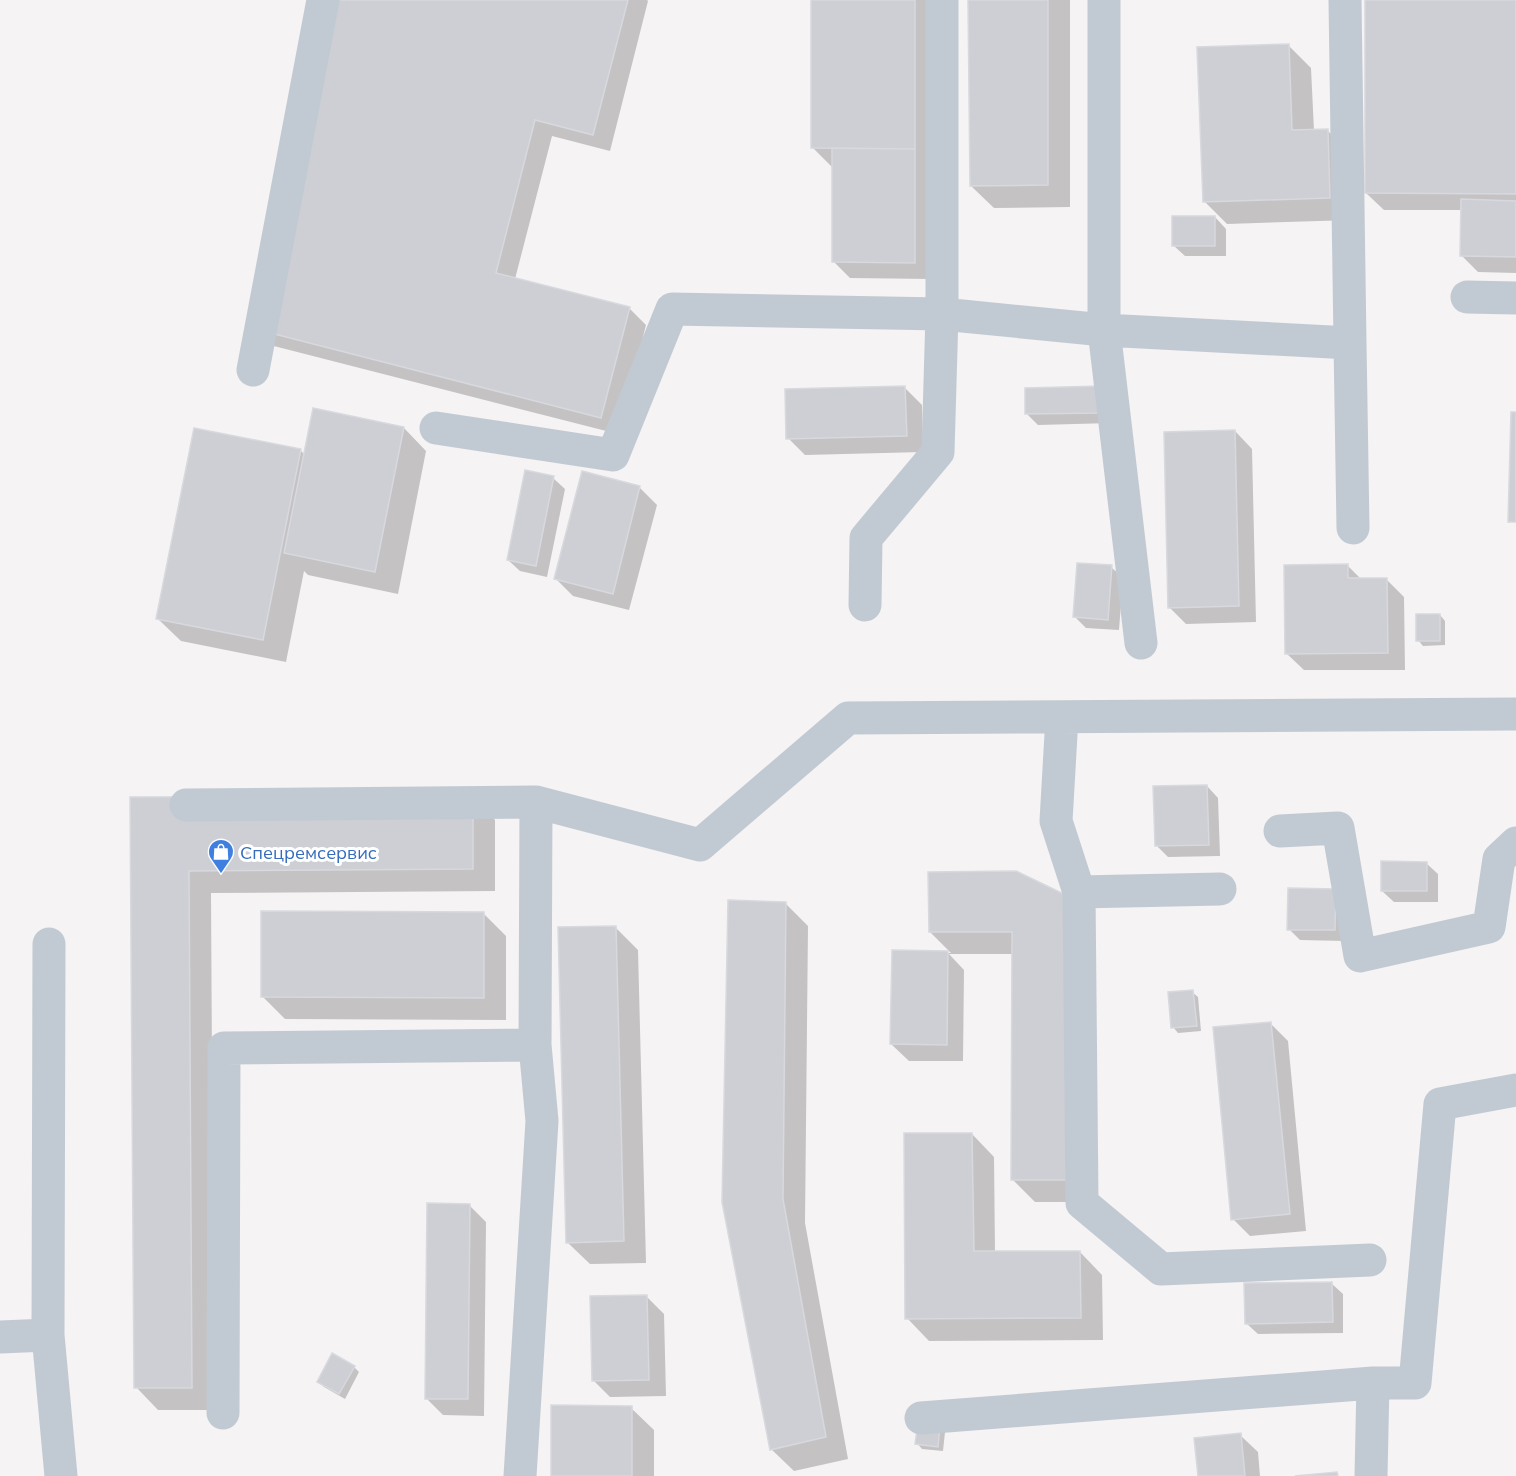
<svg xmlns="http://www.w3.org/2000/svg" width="1516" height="1476" font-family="Mulish,sans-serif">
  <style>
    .shadow { fill: #0003 }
    .building { fill: #cdcfd5; stroke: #d7d9de; stroke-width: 1.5 }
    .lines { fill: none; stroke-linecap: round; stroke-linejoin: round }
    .minor { stroke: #c1cad2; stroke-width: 33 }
    .labels { text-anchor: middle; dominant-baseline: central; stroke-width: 6; stroke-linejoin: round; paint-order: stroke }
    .shop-label { font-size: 18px; fill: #366cbe; stroke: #fff; text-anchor: start }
  </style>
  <rect width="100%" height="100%" fill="#f5f3f3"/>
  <!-- shadow -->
  <path class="shadow" d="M332,0H647L648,1L610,151L552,136L515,279L629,308L646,325L618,434L266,344Z
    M813,0H937L932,279L850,278L833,261V168L813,148Z
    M969,0H1070V207L994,208L971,186Z
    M1366,0H1516V273L1478,272L1461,255L1462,210H1384L1366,193Z
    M1289,46L1311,68L1314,131L1327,130L1350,153L1352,220L1227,224L1204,201Z
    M1215,217L1226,229V256H1185L1173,245Z
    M905,388L922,405L923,452L805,455L788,438Z
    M1100,388L1112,423L1038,425L1026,413Z
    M404,428L426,451L398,594L308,575L304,571L286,662L181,641L158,619L300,450L305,455Z
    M1235,431L1252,449L1256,622L1186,624L1169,607Z
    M583,473L640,488L657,505L629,610L573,596L556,579Z
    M553,478L565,489L547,577L520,571L508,560Z
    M1348,566L1362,580H1387L1404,597L1405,670H1304L1286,653Z
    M1111,567L1123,578L1119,630L1086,628L1074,616Z
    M1440,615L1445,621V645L1423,646L1418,640Z
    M1207,786L1218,798L1220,856L1168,857L1157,846Z
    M472,798L495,820V891L211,893L214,1410H158L136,1387L132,799Z
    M1426,863L1438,874V902H1394L1382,891Z
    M1015,872L1092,1202H1035L1012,1179L1013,954H949L964,970L963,1061H909L891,1044L893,952L951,953L930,932Z
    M1335,891L1346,941L1300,940L1289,929Z
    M786,904L808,926L805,1223L848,1459L794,1471L771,1449Z
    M483,913L506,936V1020L285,1019L262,996Z
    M615,927L638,950L646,1263L590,1264L567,1242Z
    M1192,992L1198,997L1201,1031L1178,1033L1173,1027Z
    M1271,1024L1288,1041L1306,1231L1250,1236L1233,1219Z
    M972,1134L994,1157L995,1253L1080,1252L1102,1275L1103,1340L929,1341L907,1318Z
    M469,1205L486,1222L484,1416L443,1415L426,1398Z
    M1331,1283L1343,1294V1333L1258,1334L1246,1323Z
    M647,1297L664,1314L666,1396L610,1397L593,1380Z
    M354,1367L359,1372L345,1399L324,1387L318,1382Z
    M631,1408L654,1430V1476H553Z
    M919,1425L945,1432L943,1451L922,1449L917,1443Z
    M1240,1435L1258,1452L1260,1476H1200Z"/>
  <!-- building -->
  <path class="building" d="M330,0H628L593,135L535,120L496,273L630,307L601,418L247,327Z
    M811,0H915V149L811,148Z
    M968,0H1048V185L970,186Z
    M1365,0H1516V194L1365,193Z
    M1289,44L1292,130L1328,129L1330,198L1203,202L1197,47Z
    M832,148L915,149V263L832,262Z
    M1461,199L1516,201V257L1460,256Z
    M1172,216H1215V246H1172Z
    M905,386L907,436L786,439L785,389Z
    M1101,386V413L1025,414V388Z
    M313,408L404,427L375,572L284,553Z
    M1511,412H1516V522H1508Z
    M194,428L301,449L263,640L156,619Z
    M1235,430L1239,606L1168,608L1164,432Z
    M525,470L554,476L536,566L507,560Z
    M582,471L640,486L613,594L554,579Z
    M1077,563L1112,565L1108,620L1073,617Z
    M1348,564V578H1387L1388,653L1285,654L1284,565Z
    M1416,614H1440V641H1416Z
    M1207,785L1209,845L1155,846L1153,786Z
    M473,796V869L189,871L192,1388H134L130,797Z
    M1381,861L1427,862V891H1381Z
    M1016,871L1070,897V1180H1011L1012,932H929L928,872Z
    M1288,888L1336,889L1335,930H1287Z
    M728,900L786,902L783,1199L826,1437L770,1450L722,1202Z
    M261,911L484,912V998L261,997Z
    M616,926L624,1241L566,1243L558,927Z
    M892,950L948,951L947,1045L890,1044Z
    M1193,990L1197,1026L1171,1028L1168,992Z
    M1271,1022L1290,1214L1231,1220L1213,1027Z
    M904,1133H972L974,1251H1080L1081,1318L905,1319Z
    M427,1203L470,1204L468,1399H425Z
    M1332,1282L1333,1322L1245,1324L1244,1283Z
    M647,1295L649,1380L592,1381L590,1296Z
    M332,1353L355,1366L339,1394L317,1382Z
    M551,1405L632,1406V1476H551Z
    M918,1423L940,1426L938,1447L915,1444Z
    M1241,1433L1245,1476H1198L1194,1438Z
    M1337,1472L1338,1476H1295Z"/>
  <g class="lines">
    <!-- minor -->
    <path class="minor" d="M1104,0V330L1141,643
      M1467,297L1516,298
      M1350,343L1353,528
      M253,370L323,0
      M436,428L613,455L672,309L942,314L1104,330L1350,343L1345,0
      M865,605L866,538L938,452L942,314V0
      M1062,717L1056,821L1079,892L1082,1203L1161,1269L1370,1260
      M186,805L536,802L700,845L848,718L1516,714
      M1280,831L1338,828L1360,956L1489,927L1499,859L1516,843
      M1079,892L1220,889
      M49,944L48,1335L61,1476
      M0,1337L48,1335
      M223,1413L224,1048L535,1045
      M921,1418L1373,1383
      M520,1476L542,1121L535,1045L536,802
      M1371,1476L1373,1383H1415L1440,1104L1516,1090"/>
  </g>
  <!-- icons -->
  <defs>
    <symbol id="shop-pin" viewBox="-11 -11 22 30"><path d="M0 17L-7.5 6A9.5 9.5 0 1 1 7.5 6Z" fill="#3f7fe0" stroke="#fff"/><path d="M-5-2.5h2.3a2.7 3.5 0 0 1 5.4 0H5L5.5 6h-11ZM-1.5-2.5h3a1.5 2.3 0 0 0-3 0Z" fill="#fff"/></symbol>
  </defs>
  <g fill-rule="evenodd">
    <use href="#shop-pin" x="206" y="837" width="30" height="40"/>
  </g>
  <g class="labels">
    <!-- shop labels -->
    <g class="shop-label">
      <text x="240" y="852">Спецремсервис</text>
    </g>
  </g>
</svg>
